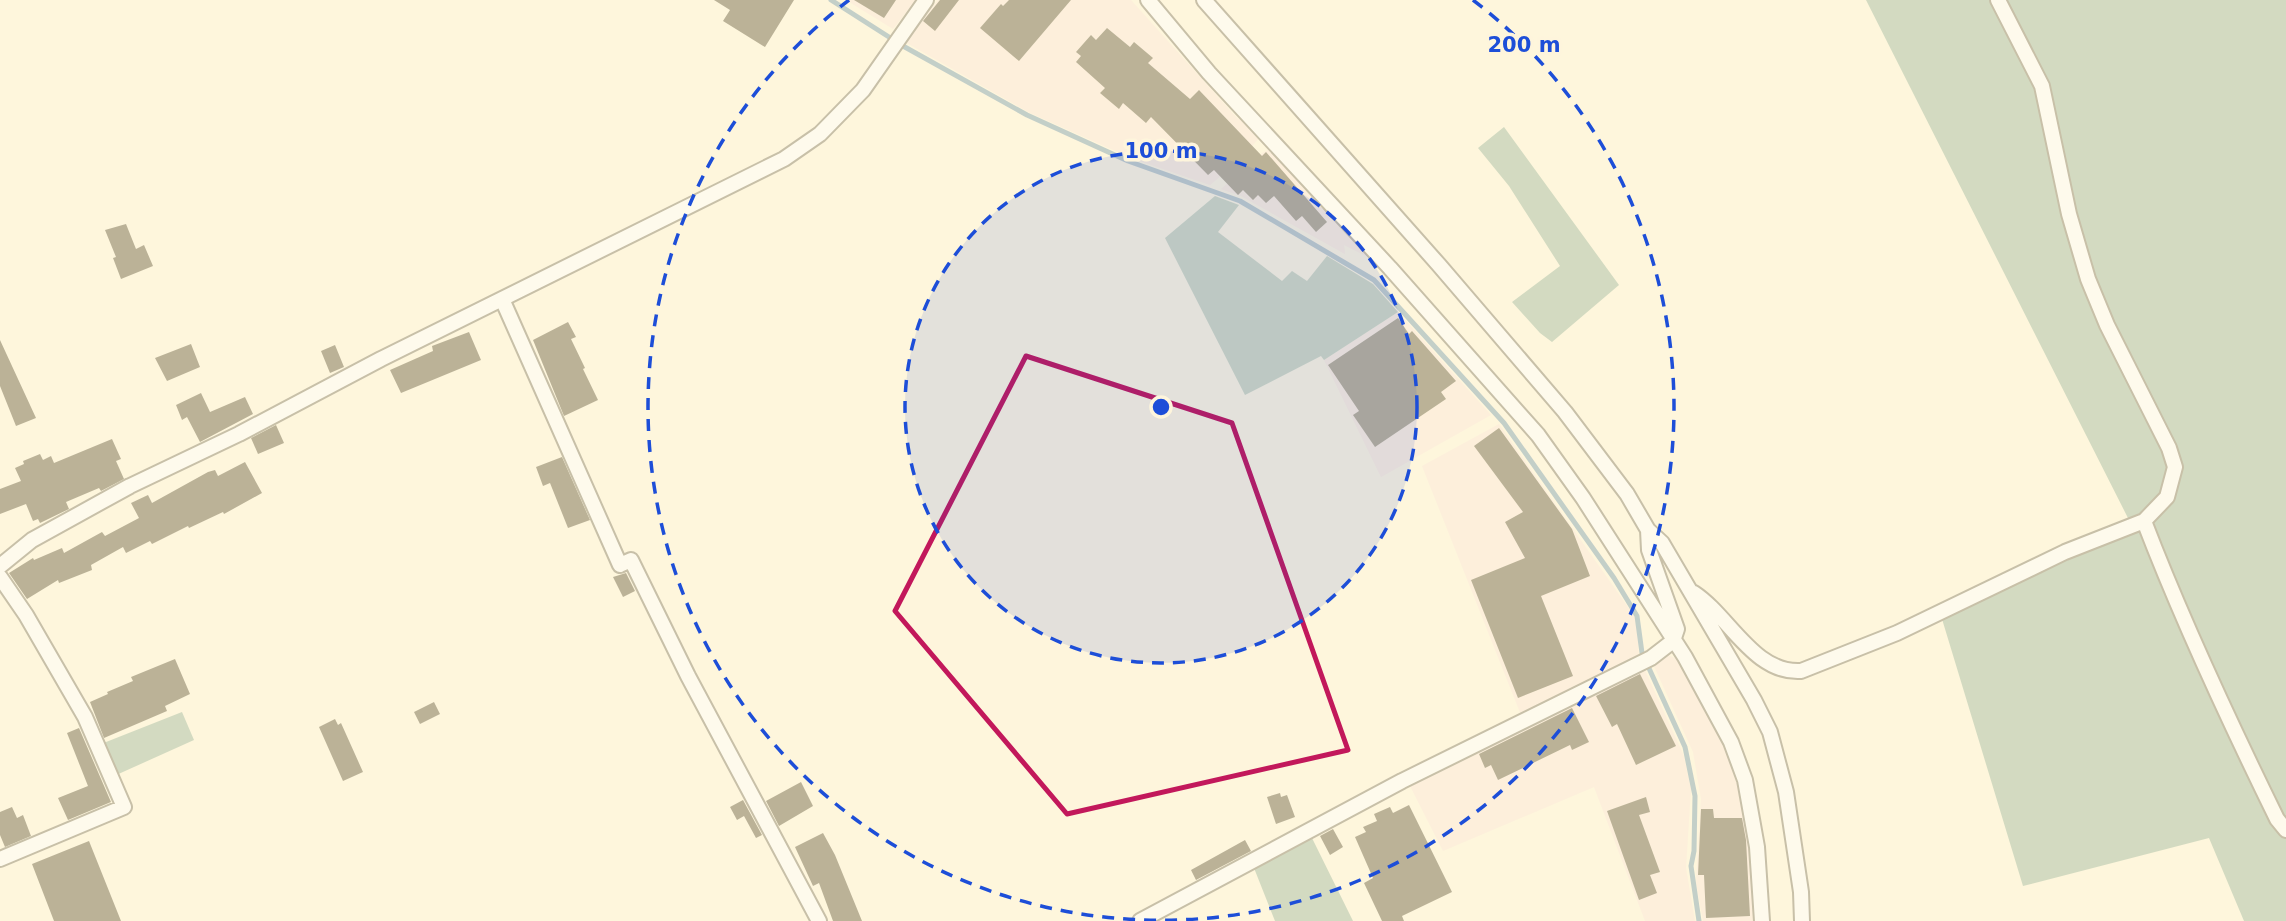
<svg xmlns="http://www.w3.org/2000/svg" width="2286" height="921" font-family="'DejaVu Sans',sans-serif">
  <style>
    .industrial { fill: #fce7d9 }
    .forest { fill: #a0b99f }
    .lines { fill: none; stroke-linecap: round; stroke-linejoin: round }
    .stream { stroke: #7d9faf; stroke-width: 5 }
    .building { fill: #6b6144 }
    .street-casing { stroke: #877f69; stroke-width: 18 }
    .street { stroke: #fff; stroke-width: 14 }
    .marked { fill: none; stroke: #c2185b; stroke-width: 5; stroke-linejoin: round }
    .ring { fill: none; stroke: #1d4ed8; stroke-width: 3.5; stroke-dasharray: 12 9 }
    .centre { fill: #1d4ed8; stroke: #fef5dc; stroke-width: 3.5 }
    .ring-label { font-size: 21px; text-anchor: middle; font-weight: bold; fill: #1d4ed8; stroke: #fef5dc; stroke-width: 7; stroke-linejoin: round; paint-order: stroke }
  </style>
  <rect width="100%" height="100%" fill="#fef5dc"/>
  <!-- industrial -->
  <path class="industrial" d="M846,0H916L893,29Z
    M938,0H1131L1238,119L1244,117L1260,137L1242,158L1210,185L1131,158L1030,113L905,42Z
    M1272,148L1363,249L1366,256L1344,245L1345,254L1241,196L1221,189L1262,153Z
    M1398,312L1491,415L1381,477L1324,360Z
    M1499,424L1635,617L1637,629L1639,657L1521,715L1422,466Z
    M1668,655L1679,660L1726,748L1737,779L1751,840L1757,921H1703L1696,883L1701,799L1693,752L1653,664Z
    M1644,668L1684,756L1691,789L1686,868L1695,921H1645L1594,787L1443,851L1409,784Z"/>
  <!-- forest -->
  <path class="forest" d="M1866,0H2286V921H2244L2209,838L2023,886L1942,619L2129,520Z
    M1504,127L1619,285L1552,342L1540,333L1512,302L1560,266L1509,186L1478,148Z
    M1215,196L1239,205L1218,232L1282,281L1292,271L1307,281L1327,256L1373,284L1398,312L1324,360L1321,356L1245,395L1165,238Z
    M182,712L194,740L114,776L101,744Z
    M1311,836L1353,921H1275L1254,868Z"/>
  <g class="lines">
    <!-- stream -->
    <path class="stream" d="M831,0L903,46L1027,115L1128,161L1240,201L1374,280L1504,423L1614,578L1637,616L1642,653L1685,747L1695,796L1694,851L1691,866L1699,921"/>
  </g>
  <!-- building -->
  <path class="building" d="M714,0H794L765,47L723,21L730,10Z
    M854,0H896L884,18Z
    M940,0H959L935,31L923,21Z
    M1009,0H1071L1019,61L980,28L1001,4L1003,6Z
    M1107,28L1130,47L1134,42L1153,58L1148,63L1190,99L1199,90L1262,156L1266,152L1327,222L1316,232L1302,216L1296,221L1274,196L1266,203L1258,195L1253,200L1243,190L1238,195L1214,170L1208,175L1151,117L1146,123L1123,103L1119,109L1100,93L1105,88L1076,62L1081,56L1076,52L1091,35L1096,40Z
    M126,224L136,249L144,245L153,266L121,279L113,258L116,257L105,230Z
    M1398,318L1409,334L1412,331L1456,381L1441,392L1446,399L1375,447L1353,415L1359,411L1328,365Z
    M568,322L576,337L571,339L585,368L583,369L598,400L564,416L533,340Z
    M469,332L481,360L401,393L390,370L433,351L432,346Z
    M0,340L36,418L16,426L0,386Z
    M191,344L200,367L167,381L155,358Z
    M335,345L344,367L330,373L321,351Z
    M201,393L210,412L245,397L253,414L200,442L187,417L182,420L176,405Z
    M276,425L284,443L258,454L251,438Z
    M1499,428L1572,529L1590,576L1541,596L1573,676L1518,698L1471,580L1525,558L1505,522L1523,512L1474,446Z
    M112,439L121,459L116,461L124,479L101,491L99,488L66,502L69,509L40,523L38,519L33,521L26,504L0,514V489L21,481L15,468L24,464L23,461L40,454L43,460L51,456L54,463Z
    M562,457L590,520L568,528L550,483L543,486L536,467Z
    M245,462L262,493L224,514L223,512L189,528L188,526L152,544L150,541L126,553L123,547L91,565L92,570L59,583L58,580L27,599L9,573L33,558L34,560L62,548L64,553L102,532L105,536L139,518L131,503L148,495L152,503L208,472L215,470L218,476Z
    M626,573L635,591L623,597L613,577Z
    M175,659L190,694L165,706L167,711L104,738L90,702L108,694L107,692L133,681L131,677Z
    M1640,674L1676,746L1636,765L1617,724L1612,727L1596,696Z
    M434,702L440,714L420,724L414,712Z
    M1572,708L1589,742L1572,750L1570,745L1498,780L1491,765L1485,768L1479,754Z
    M335,719L338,725L341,723L363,772L343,781L319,727Z
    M79,728L111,802L68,820L58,798L88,786L67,733Z
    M801,782L813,806L779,826L766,801Z
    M1280,793L1281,797L1287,795L1295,817L1276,824L1267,797Z
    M1646,797L1650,812L1639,815L1660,872L1650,875L1657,893L1639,900L1607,811Z
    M743,800L762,835L756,838L744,816L737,820L730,807Z
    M1409,805L1452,892L1402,916L1404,921H1382L1364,883L1373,878L1355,837L1366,832L1363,827L1377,821L1374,814L1390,807L1393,813Z
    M12,807L17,818L23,815L31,836L5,847L0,835V812Z
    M1701,809H1713L1714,818H1742L1746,840L1750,916L1706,918L1704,875H1698Z
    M1333,829L1343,847L1330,855L1320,836Z
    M823,833L835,855L862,921H833L819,883L813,886L795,847Z
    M1245,840L1251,851L1196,880L1191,870Z
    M89,841L121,921H54L32,864Z"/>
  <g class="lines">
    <defs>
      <path id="street" d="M1148,0L1209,73L1390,268L1538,435L1583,498L1685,657L1731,742L1745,780L1757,847L1762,921
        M1204,0L1439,265L1565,412L1627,494L1648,530L1662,543L1754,700L1770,732L1786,792L1801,892L1802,921
        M502,299L620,565L631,560L688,676L819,921
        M2144,521C2183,623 2229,721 2277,819L2286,830
        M0,566L32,540L130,486L239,434L381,359L784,159L820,134L863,90L926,0
        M0,577L26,615L85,717L124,807L0,859
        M1694,593C1729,616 1754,674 1801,671L1897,633L2065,552L2144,521L2167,497L2175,467L2169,448L2107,325L2088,279L2069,214L2042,86L1998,0
        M1140,921L1402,781L1651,658L1673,641L1677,629L1649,550L1648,530"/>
    </defs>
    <!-- street casing -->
    <use href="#street" class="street-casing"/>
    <!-- street -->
    <use href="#street" class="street"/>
  </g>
  <!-- marked area -->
  <path d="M0 0H2286V921H0ZM1026,356L1232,423L1348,750L1067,814L895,611Z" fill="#fef5dc" fill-opacity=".55" fill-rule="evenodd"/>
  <path class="marked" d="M1026,356L1232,423L1348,750L1067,814L895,611Z"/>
  <!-- distance rings -->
  <circle cx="1161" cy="407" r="256" fill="#1d4ed8" fill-opacity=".12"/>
  <g class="ring">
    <circle cx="1161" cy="407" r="256"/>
    <path d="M1473 0A513 513 0 1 1 849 0"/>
  </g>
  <circle cx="1161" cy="407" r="10" class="centre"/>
  <g class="ring-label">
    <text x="1524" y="52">200 m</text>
    <text x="1161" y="158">100 m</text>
  </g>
</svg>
